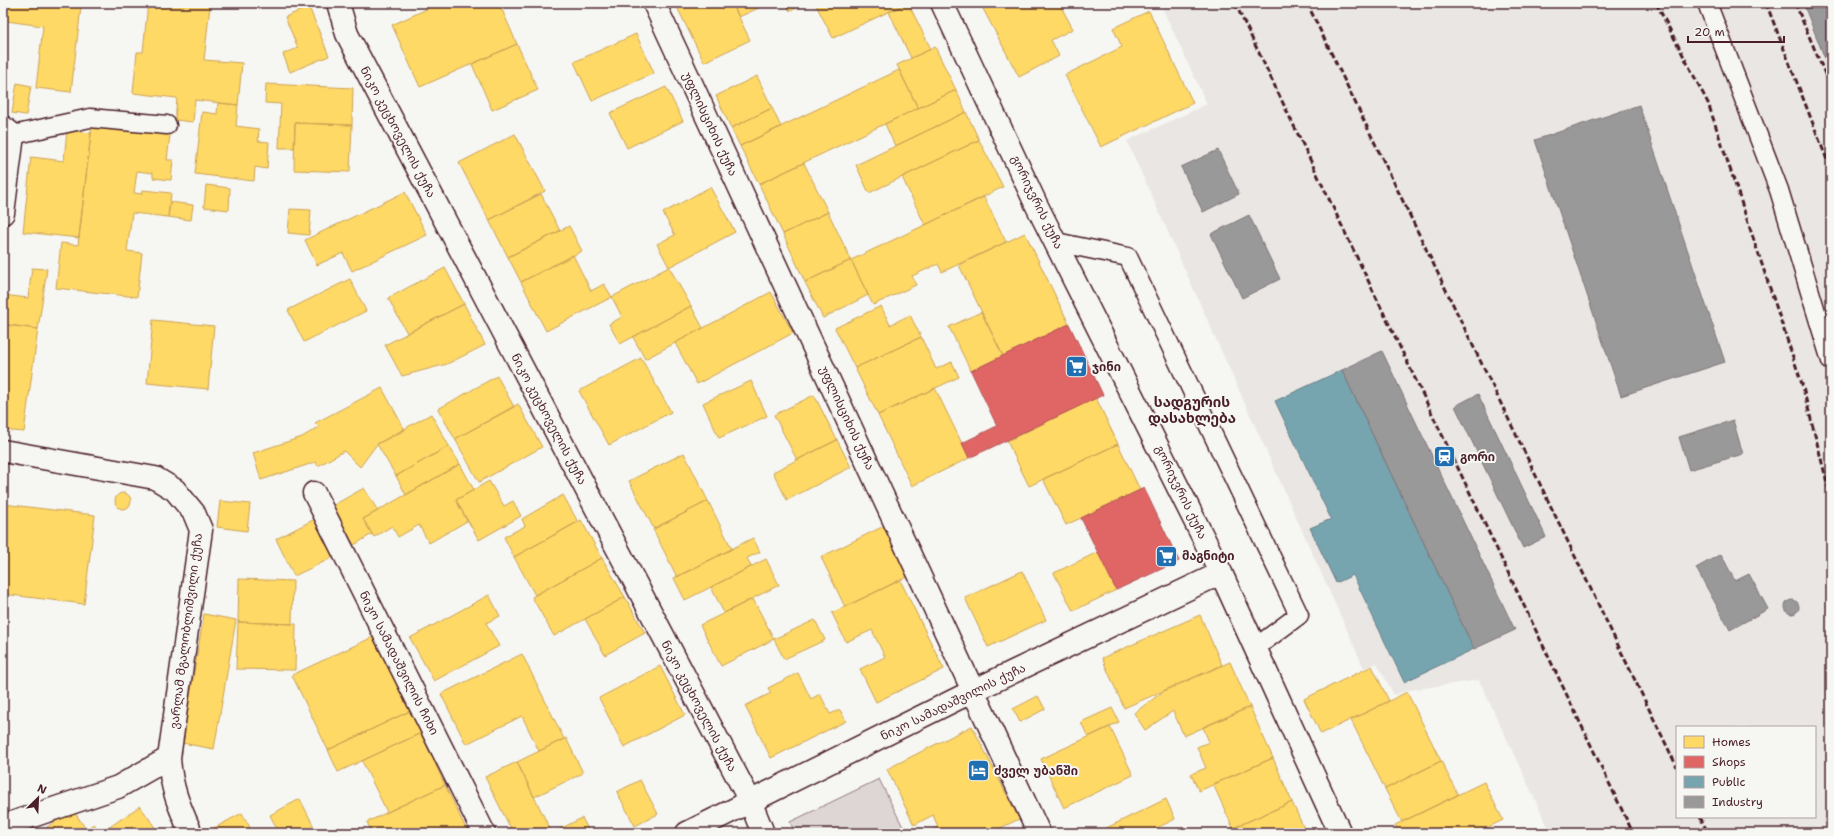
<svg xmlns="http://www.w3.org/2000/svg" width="1834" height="836" font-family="'Shantell Sans','Noto Sans Georgian',sans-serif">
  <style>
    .built { fill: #e9e6e3; fill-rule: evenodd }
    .green { fill: #ddd6d5; stroke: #947a80 }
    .homes { fill: #ffd966; stroke: #c9a154 }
    .shops { fill: #e06666; stroke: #b35154 }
    .public { fill: #76a5af; stroke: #697d87 }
    .industry { fill: #999; stroke: #817478 }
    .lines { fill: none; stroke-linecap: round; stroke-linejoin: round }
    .service-casing { stroke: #4a1f2b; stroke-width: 21 }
    .minor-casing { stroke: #4a1f2b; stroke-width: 25 }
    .secondary-casing { stroke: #4a1f2b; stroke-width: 25 }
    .service { stroke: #f6f6f2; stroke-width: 18 }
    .minor { stroke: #f6f6f2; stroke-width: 22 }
    .secondary { stroke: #f6f6f2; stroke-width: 22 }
    .rail { stroke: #4a1f2b; stroke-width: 3; stroke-dasharray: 6 3; stroke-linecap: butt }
    .labels { text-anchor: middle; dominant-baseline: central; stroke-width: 4; stroke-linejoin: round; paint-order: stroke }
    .street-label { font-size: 12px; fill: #4a1f2b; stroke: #f6f6f2 }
    .poi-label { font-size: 12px; font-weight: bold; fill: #4a1f2b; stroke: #f6f6f2; text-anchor: start }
    .quarter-label { font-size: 14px; font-weight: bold; fill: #4a1f2b; stroke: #f6f6f2 }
  </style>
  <rect width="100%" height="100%" fill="#f6f6f2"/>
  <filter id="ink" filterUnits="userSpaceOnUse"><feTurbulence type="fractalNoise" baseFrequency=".025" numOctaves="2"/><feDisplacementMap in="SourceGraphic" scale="8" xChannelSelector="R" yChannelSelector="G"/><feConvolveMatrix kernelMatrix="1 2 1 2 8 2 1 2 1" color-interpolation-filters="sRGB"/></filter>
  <g filter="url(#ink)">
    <!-- built -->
    <path class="built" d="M1160,3H1831V833H1551L1479,680L1409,690L1394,695L1377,663L1364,668L1127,141L1207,104ZM1677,727H1815V817H1677Z"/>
    <!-- green -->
    <path class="green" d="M879,779L906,833H795L790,822Z"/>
    <!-- homes -->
    <path class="homes" d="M8,3H52L81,7L71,92L36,88L43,26L6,21Z
      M148,3H187L210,6L204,60L242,63L238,105L195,100L193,122L175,120L177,98L133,93L137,52H143Z
      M440,3H499L517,44L420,87L392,25Z
      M675,3H732L750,40L704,62Z
      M732,3H769L739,17Z
      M786,3H807L790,11Z
      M815,3H907L833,38Z
      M908,3L931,49L911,58L889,12Z
      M980,3H1059L1073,29L1051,40L1059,56L1019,77Z
      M309,7L329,56L290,72L283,54L298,48L285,17Z
      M1149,11L1193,103L1101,147L1065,75L1122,47L1113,28Z
      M636,34L654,73L592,101L574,62Z
      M517,44L538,90L492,110L472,64Z
      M935,47L956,90L918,108L897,65Z
      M899,70L918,108L759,184L740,146Z
      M757,76L772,108L731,128L716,96Z
      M17,83L31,86L26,115L12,113Z
      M266,84L353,88L352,125L295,123L294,148H279L281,104L265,103Z
      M666,87L683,121L627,148L610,113Z
      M956,90L966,112L895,146L885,124Z
      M218,103L238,105L236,126L259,129L258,141L269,142L267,169L255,167L254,181L195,174L202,112L217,114Z
      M772,108L781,127L740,146L731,128Z
      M966,112L979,140L869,193L856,165Z
      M295,123L352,125L350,172L294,170Z
      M92,126L170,135L167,160H173L171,180L153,178V173L137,171L134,193L142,194L143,190L171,193L168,217L132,213L127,251L142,253L137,297L56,288L61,243L78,245Z
      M67,130L91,133L79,238L23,232L31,157L64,161Z
      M515,134L545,191L489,220L459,163Z
      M979,140L1003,187L925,225L902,177Z
      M804,163L828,212L783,234L759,184Z
      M206,185L230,188L229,210L204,207Z
      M710,187L735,232L669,267L657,244L675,235L663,213Z
      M405,192L427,235L352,271L343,253L317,265L305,240Z
      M541,194L560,231L508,257L489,220Z
      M984,197L1006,242L942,272L938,264L912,276L916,285L873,305L851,260Z
      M170,202L193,205L191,220L168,217Z
      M290,209L311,210L309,235L288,233Z
      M828,212L851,260L805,282L783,234Z
      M569,226L582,251L521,282L508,257Z
      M1025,233L1069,324L1003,356L959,265Z
      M573,255L591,291L604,284L612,297L546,331L521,282Z
      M851,260L868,295L823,318L805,282Z
      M669,267L691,306L620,344L609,324L622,317L612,297Z
      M32,268L47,269L38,329L3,324V295L28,298Z
      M445,268L464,304L407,333L388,298Z
      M350,279L366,311L304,342L288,310Z
      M771,292L793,333L697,384L675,343Z
      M464,304L485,345L447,364L402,376L385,345Z
      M691,306L703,328L645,359L633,337Z
      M881,306L890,325L910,315L921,337L855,368L835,328Z
      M981,312L1003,356L971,371L949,327Z
      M153,320L214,326L208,389L147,383Z
      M4,325L38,329L24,432L3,430Z
      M921,337L936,369L952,362L959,377L878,415L855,368Z
      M641,358L671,412L609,445L579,391Z
      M497,376L514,407L455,439L438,409Z
      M751,381L767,416L719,438L703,403Z
      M382,388L405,430L377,444L360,467L344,451L318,466L316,462L261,480L253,453L302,437L319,427L315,423Z
      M935,388L969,458L912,486L878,415Z
      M814,395L837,440L797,460L774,415Z
      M1096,398L1118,444L1029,486L1007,441Z
      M518,404L542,447L479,482L455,439Z
      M431,414L449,446L396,476L377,444Z
      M837,440L851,467L787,500L773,472Z
      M1118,444L1140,490L1066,525L1043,479Z
      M449,446L460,464L406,495L396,476Z
      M684,453L708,501L654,529L629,481Z
      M460,464L474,490L456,500L467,521L429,543L419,525L398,537L392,526L374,537L363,519Z
      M489,481L504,506L513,501L521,516L479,540L456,500Z
      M364,488L378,511L363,519L372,534L354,545L332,506Z
      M115 501a8 8 0 1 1 16 0a8 8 0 1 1-16 0Z
      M563,495L578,522L514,557L504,537L525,526L522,519Z
      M220,501L250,504L247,531L217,527Z
      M708,501L732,549L677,577L653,529Z
      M3,504L95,515L84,604L3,594Z
      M315,519L334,557L294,576L276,539Z
      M581,520L602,558L535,595L514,557Z
      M884,526L909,576L845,607L821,557Z
      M753,538L760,552L747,558L751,567L685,600L674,578Z
      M1098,552L1116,590L1073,611L1054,573Z
      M602,558L625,597L554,636L532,597Z
      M766,559L779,585L724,613L711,587Z
      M1022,571L1046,620L988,647L965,598Z
      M239,579L293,581L292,624L238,622Z
      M900,580L944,669L876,702L860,669L885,657L872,630L846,642L832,613Z
      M489,595L500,616L486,623L499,646L434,681L410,638Z
      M625,597L645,633L605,655L585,619Z
      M753,599L774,639L721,666L700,625Z
      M204,614L236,620L214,749L182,743Z
      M1200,615L1222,665L1124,708L1102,658Z
      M815,620L825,640L784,659L774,639Z
      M238,622L296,624L295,670L236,669Z
      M375,636L410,711L328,750L292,675Z
      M522,654L564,739L539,751L522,716L466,744L441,694Z
      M1230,662L1250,707L1184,736L1173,711L1145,730L1134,713L1164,691Z
      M660,666L685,715L624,747L599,698Z
      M1372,666L1389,701L1321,734L1304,699Z
      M798,673L811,699L820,694L830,714L840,710L846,721L771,758L745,706L771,693L768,688Z
      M1407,692L1441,761L1385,789L1351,720Z
      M1038,696L1045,709L1020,722L1013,709Z
      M1250,707L1273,758L1199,791L1191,774L1206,768L1197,747L1209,742L1203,727Z
      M1112,708L1119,722L1088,737L1081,722Z
      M410,711L421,733L338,772L328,750Z
      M972,726L1019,819L990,833H925L938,827L933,815L914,825L887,769Z
      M1110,727L1133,775L1064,808L1041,759Z
      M421,733L445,785L387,812L362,761Z
      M566,738L583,773L534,797L517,762Z
      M1273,758L1292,802L1233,828L1213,784Z
      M1441,761L1458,795L1402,822L1385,789Z
      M517,762L552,833L582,818L590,833H513L485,777Z
      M640,780L658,814L635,826L617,792Z
      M1484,782L1503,820L1476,833H1399L1395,825Z
      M445,785L468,833H397L396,832L372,833L367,822Z
      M300,799L317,833H279L270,815Z
      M1166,799L1175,819L1147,833H1096Z
      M1292,802L1306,833H1221L1233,828Z
      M140,806L159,833H101Z
      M73,810L86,829L94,824L101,833H51L47,827Z
      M242,813L253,833H205Z"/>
    <!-- shops -->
    <path class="shops" d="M1069,324L1103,395L969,458L962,443L997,426L971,371Z
      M1144,488L1179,561L1116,590L1081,518Z"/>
    <!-- public -->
    <path class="public" d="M1342,370L1474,649L1404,682L1353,575L1336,583L1310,528L1331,519L1275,401Z"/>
    <!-- industry -->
    <path class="industry" d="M1803,3H1831V74Z
      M1639,105L1725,362L1621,396L1535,140Z
      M1218,150L1239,194L1203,212L1181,167Z
      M1249,215L1280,279L1242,298L1211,234Z
      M1382,351L1515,630L1474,649L1342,370Z
      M1478,394L1546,537L1523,548L1455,406Z
      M1733,420L1743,454L1689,470L1679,437Z
      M1721,554L1735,581L1749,574L1768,609L1730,630L1696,568Z
      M1785 607a7 7 0 1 1 14 0a7 7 0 1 1-14 0Z"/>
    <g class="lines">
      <defs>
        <path id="service" d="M1707,3L1779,190L1831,361
          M13,135L90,118L167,125
          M1056,242L1128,257L1299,615L1255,648"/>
        <path id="minor" d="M654,3L1039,833
          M3,127L13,135L3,213
          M3,451L155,478L175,490L194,513L201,530L169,758C171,788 179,806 191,833
          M314,493L484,833
          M3,826L118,787L169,758
          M687,833L973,691L1221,573"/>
        <path id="secondary" d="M338,3L347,34L750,801L763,833
          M942,3L1036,204L1221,573L1340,833"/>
      </defs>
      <!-- service casing -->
      <use href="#service" class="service-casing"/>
      <!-- minor casing -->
      <use href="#minor" class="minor-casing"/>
      <!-- secondary casing -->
      <use href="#secondary" class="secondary-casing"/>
      <!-- service -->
      <use href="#service" class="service"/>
      <!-- minor -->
      <use href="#minor" class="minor"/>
      <!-- secondary -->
      <use href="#secondary" class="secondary"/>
      <!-- rail -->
      <path class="rail" d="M1235,3L1633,833
        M1307,3L1677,767
        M1656,3L1708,103L1802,384L1831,498
        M1766,3L1831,170
        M1795,3L1831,88
        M1700,817L1708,833"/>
    </g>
  </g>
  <!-- icons -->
  <defs>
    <symbol id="supermarket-square" viewBox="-11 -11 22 22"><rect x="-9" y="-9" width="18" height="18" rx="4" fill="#1f6fb2" stroke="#f6f6f2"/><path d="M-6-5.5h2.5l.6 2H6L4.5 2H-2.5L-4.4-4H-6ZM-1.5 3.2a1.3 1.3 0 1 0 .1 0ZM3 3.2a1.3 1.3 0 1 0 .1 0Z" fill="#fff"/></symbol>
    <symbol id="station-square" viewBox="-11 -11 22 22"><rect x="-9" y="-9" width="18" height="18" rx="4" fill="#1f6fb2" stroke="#f6f6f2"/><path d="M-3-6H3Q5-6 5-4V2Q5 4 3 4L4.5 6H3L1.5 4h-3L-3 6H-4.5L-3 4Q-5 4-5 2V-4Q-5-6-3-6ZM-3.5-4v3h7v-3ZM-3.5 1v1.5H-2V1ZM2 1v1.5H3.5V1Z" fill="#fff"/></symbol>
    <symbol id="hotel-square" viewBox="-11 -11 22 22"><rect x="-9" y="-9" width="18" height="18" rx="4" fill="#1f6fb2" stroke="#f6f6f2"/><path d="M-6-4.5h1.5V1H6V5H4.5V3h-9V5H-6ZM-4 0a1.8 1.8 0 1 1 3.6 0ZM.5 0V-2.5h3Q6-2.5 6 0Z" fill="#fff"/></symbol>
  </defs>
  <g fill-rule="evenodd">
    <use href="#supermarket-square" x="1064" y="354" width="25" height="25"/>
    <use href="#station-square" x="1432" y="444" width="25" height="25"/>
    <use href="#supermarket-square" x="1154" y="544" width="25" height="25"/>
    <use href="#hotel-square" x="966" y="758" width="25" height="25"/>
  </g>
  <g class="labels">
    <!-- street labels -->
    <g class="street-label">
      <text transform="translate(710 124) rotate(65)">უფლისციხის ქუჩა</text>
      <text transform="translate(398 132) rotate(62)">ნიკო კეცხოველის ქუჩა</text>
      <text transform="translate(1037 202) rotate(64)">გორიჯვრის ქუჩა</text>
      <text transform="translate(847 418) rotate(65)">უფლისციხის ქუჩა</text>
      <text transform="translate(549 419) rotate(62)">ნიკო კეცხოველის ქუჩა</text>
      <text transform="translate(1181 492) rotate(64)">გორიჯვრის ქუჩა</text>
      <text transform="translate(186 631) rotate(-83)">ვარლამ მგალობლიშვილი ქუჩა</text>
      <text transform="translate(399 663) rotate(63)">ნიკო სამადაშვილის ჩიხი</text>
      <text transform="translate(953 702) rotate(-26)">ნიკო სამადაშვილის ქუჩა</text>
      <text transform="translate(699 706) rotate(62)">ნიკო კეცხოველის ქუჩა</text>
    </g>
    <!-- poi labels -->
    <g class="poi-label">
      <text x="1092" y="367">ჯინი</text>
      <text x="1460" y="457">გორი</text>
      <text x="1182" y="556">მაგნიტი</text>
      <text x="994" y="771">ძველ უბანში</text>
    </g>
    <!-- quarter labels -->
    <g class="quarter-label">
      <text x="1192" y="402">სადგურის<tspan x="1192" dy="16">დასახლება</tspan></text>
    </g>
  </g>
  <!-- margin -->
  <rect width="1834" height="836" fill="none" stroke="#f6f6f2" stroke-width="16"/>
  <rect x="8" y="8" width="1818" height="820" fill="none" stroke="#4a1f2b" stroke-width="1.5" filter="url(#ink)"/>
  <!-- legend -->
  <rect x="1676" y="726" width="140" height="92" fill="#f6f6f2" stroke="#b1a0a2"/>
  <rect x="1684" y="736" width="20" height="12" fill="#ffd966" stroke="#b1a0a2"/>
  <text x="1712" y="746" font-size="12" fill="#4a1f2b">Homes</text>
  <rect x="1684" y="756" width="20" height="12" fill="#e06666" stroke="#b1a0a2"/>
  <text x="1712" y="766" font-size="12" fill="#4a1f2b">Shops</text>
  <rect x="1684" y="776" width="20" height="12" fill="#76a5af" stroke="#b1a0a2"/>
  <text x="1712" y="786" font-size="12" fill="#4a1f2b">Public</text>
  <rect x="1684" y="796" width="20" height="12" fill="#999999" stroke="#b1a0a2"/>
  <text x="1712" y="806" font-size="12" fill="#4a1f2b">Industry</text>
  <!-- north arrow -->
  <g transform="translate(38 798) rotate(24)" stroke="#f6f6f2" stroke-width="3" paint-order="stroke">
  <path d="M0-3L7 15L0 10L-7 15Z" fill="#4a1f2b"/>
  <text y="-6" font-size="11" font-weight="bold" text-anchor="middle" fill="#4a1f2b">N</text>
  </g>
  <!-- scale -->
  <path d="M1688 36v6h96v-6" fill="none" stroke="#4a1f2b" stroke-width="2"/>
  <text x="1694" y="36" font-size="12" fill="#4a1f2b" stroke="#f6f6f2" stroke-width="3" paint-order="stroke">20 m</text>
</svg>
